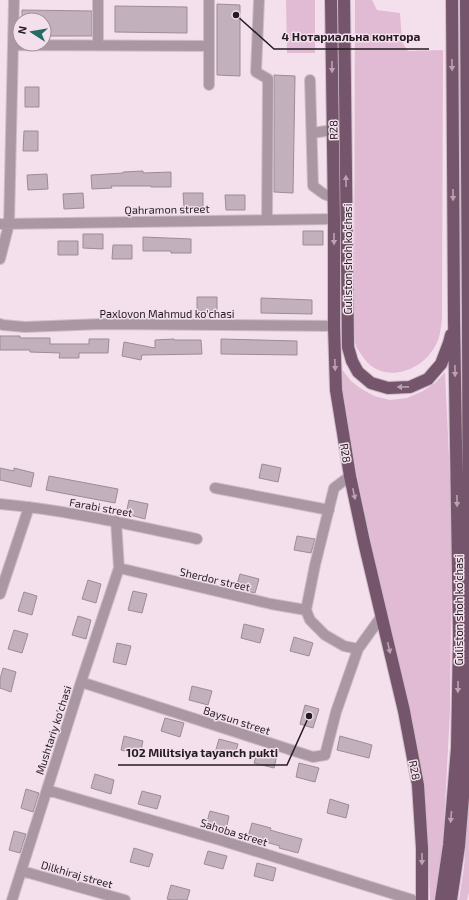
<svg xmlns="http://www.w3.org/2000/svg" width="469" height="900" font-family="'Exo 2',sans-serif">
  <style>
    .green { fill: #e1bad4 }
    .building { fill: #c3b0bd; stroke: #9d8b96 }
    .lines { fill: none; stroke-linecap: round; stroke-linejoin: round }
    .minor-casing { stroke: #cebdc8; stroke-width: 12 }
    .major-casing { stroke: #cebdc8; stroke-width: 14 }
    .minor { stroke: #aa97a3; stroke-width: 10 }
    .major { stroke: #75556b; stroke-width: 12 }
    .oneway { fill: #bba1b2 }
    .labels { text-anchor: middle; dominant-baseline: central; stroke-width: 3; stroke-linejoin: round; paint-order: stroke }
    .street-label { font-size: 11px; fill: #231c21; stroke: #f4e0ed }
    .leader { fill: none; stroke: #231c21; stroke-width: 1.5 }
    .callout-dot { fill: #231c21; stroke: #f4e0ed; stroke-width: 1.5 }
    .callout-label { font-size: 12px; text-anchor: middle; font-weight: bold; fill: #231c21; stroke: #f4e0ed; stroke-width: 3; stroke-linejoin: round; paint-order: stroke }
  </style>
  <rect width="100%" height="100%" fill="#f4e0ed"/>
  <!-- green -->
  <path class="green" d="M286,0H315V53H287Z
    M355,0H372L377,10L400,13L402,42L408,51L443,50L442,318C441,328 440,339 434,348C418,375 378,384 361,354C359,351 357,349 356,346C354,341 355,335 354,330Z
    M340,367L351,381L360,388L374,396L390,400L407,398L423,391L436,382L445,372L452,522L450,710L444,825L437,900H430L428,837L423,783L383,605L340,389Z
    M469,805V892L467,900H459L464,867Z"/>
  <!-- building -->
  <path class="building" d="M217,4L240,5V76L217,75Z
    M115,6L187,7V33L115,32Z
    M22,10L92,11V36H44V20H22Z
    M274,75L295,76L293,193L274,192Z
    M25,87H39V107H25Z
    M24,131H38V151H23Z
    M143,171V173L171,172V187H151V186H111L112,188L92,189L91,175L123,173V172Z
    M47,174L48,189L28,190L27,175Z
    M83,193L84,208L64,209L63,194Z
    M183,193H203V207H184Z
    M225,195H245V210H226Z
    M303,231H323V245H303Z
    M83,234H103V249L83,248Z
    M143,237L191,239V253H171V251H143Z
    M58,241H78V255H58Z
    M113,245H132V259H112Z
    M197,297H217V311H197Z
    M261,298L312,300V314L261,313Z
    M0,336H20V338H50V344H89V339H109L108,353H79V358H59L60,353L30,352V350H0Z
    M174,339V340H201L202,354L142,355L141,360L122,356L124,342L155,348V340Z
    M221,339L297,341V355L221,354Z
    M262,464L281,468L278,482L259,478Z
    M0,468L14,471V468L34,473L31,487L0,480Z
    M49,476L118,489L115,503L46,490Z
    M129,500L148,504L145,519L126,514Z
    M297,536L315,539L311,553L294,550Z
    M240,574L259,579L255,593L236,588Z
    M88,580L101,584L96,603L82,599Z
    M133,591L147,594L142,613L128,610Z
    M24,592L37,596L32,615L18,611Z
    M78,616L91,620L86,639L72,635Z
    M244,624L264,629L260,643L241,638Z
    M14,630L28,634L22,653L8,649Z
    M294,637L313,643L309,656L290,651Z
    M117,643L131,646L126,665L113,662Z
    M3,668L16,672L11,692L0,688V679Z
    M192,686L212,691L208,705L189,700Z
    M305,705L319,709L313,728L300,724Z
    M165,718L184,723L180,737L161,731Z
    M124,736L143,741L140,755L121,750Z
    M340,736L372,745L369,758L337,750Z
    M219,739L238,744L234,758L215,753Z
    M258,750L277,755L274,768L254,763Z
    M299,763L319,768L315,782L296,777Z
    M95,774L114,780L111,794L91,788Z
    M26,789L39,793L33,812L21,808Z
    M142,791L161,796L157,809L138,804Z
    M330,799L349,805L346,818L327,813Z
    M210,811L229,816L226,830L206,825Z
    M252,823L271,828L270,830L302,839L298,853L279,848L280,846L248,837Z
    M14,831L26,834L20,853L9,850Z
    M134,848L153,854L149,867L130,862Z
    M208,851L227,856L223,869L204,864Z
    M257,863L276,868L273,881L254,876Z
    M171,885L190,890L187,900H172L167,899Z"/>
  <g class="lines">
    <defs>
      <path id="minor" d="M98,0V45
        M259,0L256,72L268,79L267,220
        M14,45L209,46
        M310,80L313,186L324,194L334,198
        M209,85V0
        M312,133L333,130
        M0,224L334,219
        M0,259L9,224L14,0
        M0,324L3,325L25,327L102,324L334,326
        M350,476L334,488L315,565L306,610L310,620L325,635L344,646L358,649
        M215,488L329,510
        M0,504C67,510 132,525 197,539
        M119,568L271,604L306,610
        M0,594L29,507
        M81,682L313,757L325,755L336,712L358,649L381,617
        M47,790L220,840L413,900
        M22,871L125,900
        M12,900L81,682L119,568L116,521"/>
      <path id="major" d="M331,0L334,219V326L336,390L350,476L364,542L404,711L418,785L422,848V900
        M344,0L348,347L352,361L358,372L371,383L388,388L410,387L428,379L441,364L449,343L451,335
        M441,900L449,845L457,748L459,636L454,318L452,0
        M451,900L459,846L467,748L469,636L468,319L466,0"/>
    </defs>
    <!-- minor casing -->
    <use href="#minor" class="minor-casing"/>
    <!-- major casing -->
    <use href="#major" class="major-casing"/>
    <!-- minor -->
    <use href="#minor" class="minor"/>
    <!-- major -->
    <use href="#major" class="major"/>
  </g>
  <!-- one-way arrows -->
  <defs><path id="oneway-solid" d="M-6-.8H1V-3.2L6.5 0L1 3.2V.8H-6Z"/></defs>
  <g class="oneway">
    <use href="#oneway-solid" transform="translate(452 65) rotate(89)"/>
    <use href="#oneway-solid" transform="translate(332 67) rotate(89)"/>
    <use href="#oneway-solid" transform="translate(346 181) rotate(-91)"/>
    <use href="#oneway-solid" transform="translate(453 195) rotate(89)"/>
    <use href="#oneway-solid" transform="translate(334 239) rotate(90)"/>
    <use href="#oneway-solid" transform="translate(335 365) rotate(88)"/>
    <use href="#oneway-solid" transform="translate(455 371) rotate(89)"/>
    <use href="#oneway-solid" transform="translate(403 387) rotate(179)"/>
    <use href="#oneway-solid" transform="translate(354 494) rotate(78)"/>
    <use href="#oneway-solid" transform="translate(457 501) rotate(89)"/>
    <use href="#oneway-solid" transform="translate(389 648) rotate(77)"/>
    <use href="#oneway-solid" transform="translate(458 687) rotate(91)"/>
    <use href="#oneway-solid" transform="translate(451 817) rotate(95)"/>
    <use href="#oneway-solid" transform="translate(422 859) rotate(90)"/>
  </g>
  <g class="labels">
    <!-- street labels -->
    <g class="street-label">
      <text transform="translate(333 130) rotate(-91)">R28</text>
      <text transform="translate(167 209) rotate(-1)">Qahramon street</text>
      <text transform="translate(347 259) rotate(-90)">Guliston shoh ko'chasi</text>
      <text x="167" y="313">Paxlovon Mahmud ko'chasi</text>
      <text transform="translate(346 453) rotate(81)">R28</text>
      <text transform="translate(101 507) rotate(10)">Farabi street</text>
      <text transform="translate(215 579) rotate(13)">Sherdor street</text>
      <text transform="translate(458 610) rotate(-90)">Guliston shoh ko'chasi</text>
      <text transform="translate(237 720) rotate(18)">Baysun street</text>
      <text transform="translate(53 730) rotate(-72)">Mushtariy ko'chasi</text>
      <text transform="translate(415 770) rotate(79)">R28</text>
      <text transform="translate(234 832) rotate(17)">Sahoba street</text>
      <text transform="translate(77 874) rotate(16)">Dilkhiraj street</text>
    </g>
  </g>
  <!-- callouts -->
  <path class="leader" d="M236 15L274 49H429M309 716L287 765H118"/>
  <g class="callout-dot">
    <circle cx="236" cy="15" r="4"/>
    <circle cx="309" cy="716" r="4"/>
  </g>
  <g class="callout-label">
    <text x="351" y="41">4 Нотариальна контора</text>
    <text x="202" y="757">102 Militsiya tayanch pukti</text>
  </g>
  <!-- north arrow -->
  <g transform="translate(32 32) rotate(282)"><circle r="19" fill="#f4e0ed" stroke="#a0929b"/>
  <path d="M0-3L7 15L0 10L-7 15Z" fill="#246c64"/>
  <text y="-6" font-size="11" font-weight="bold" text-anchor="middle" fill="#231c21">N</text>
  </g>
</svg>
